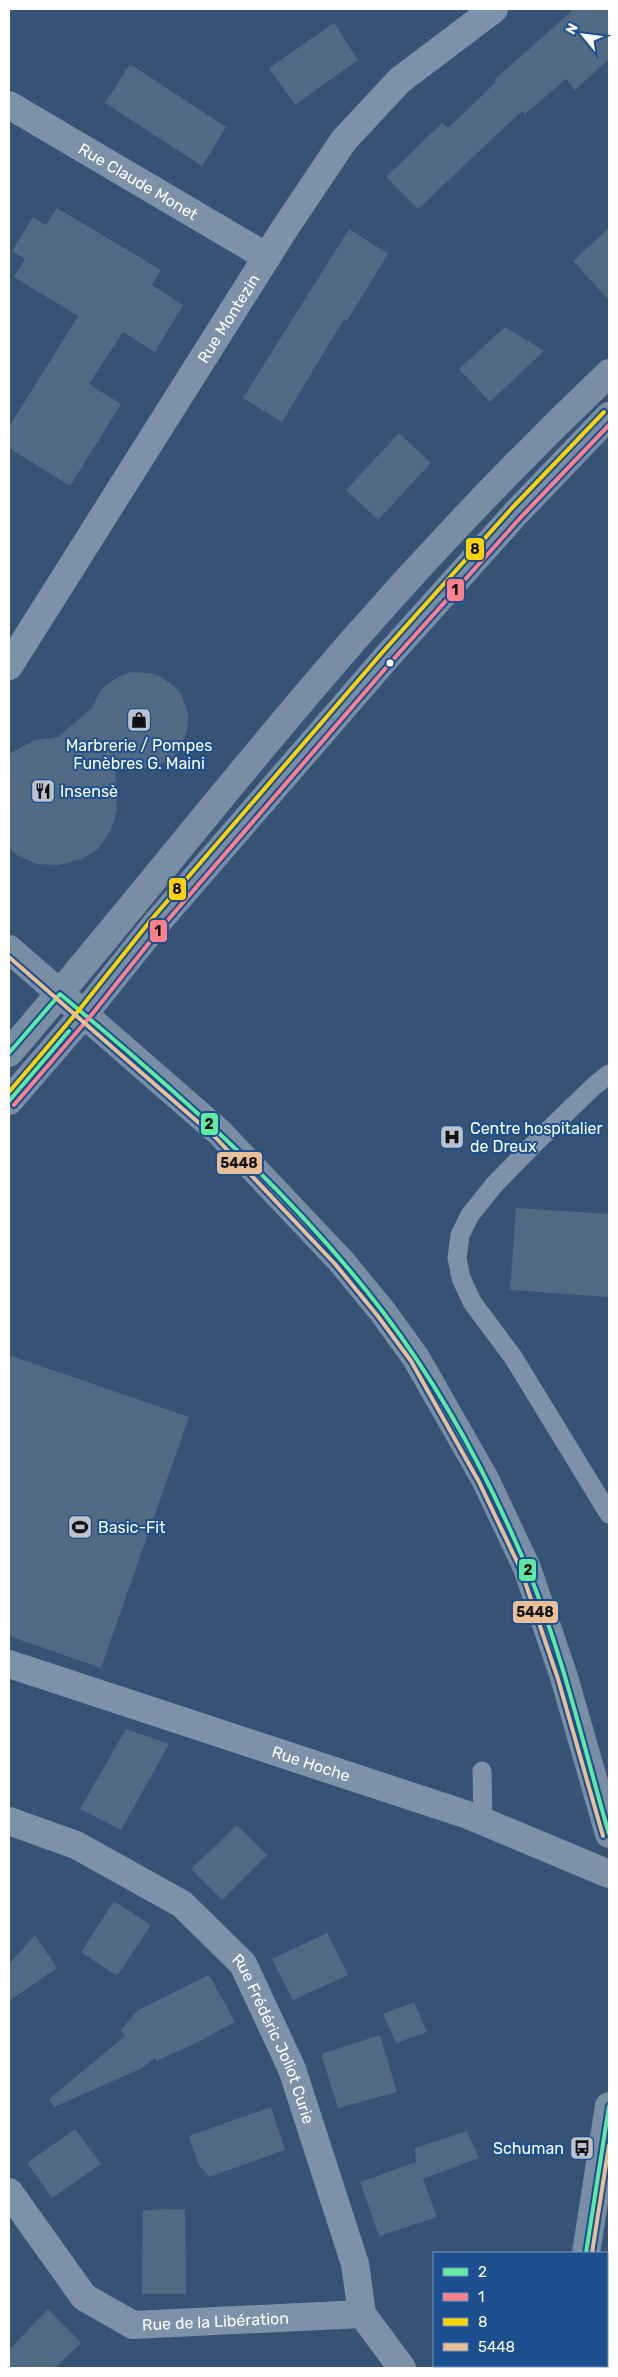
<svg xmlns="http://www.w3.org/2000/svg" width="618" height="2377" font-family="Rubik,sans-serif">
  <style>
    .building { fill: #526984 }
    .lines { fill: none; stroke-linecap: round; stroke-linejoin: round }
    .lane { stroke: #7d92a8; stroke-width: 19 }
    .street { stroke: #7d92a8; stroke-width: 28 }
    .secondary { stroke: #798da4; stroke-width: 28 }
    .bus-1-casing { stroke: #1b4f8f; stroke-width: 8 }
    .bus-2-casing { stroke: #1b4f8f; stroke-width: 8 }
    .bus-3-casing { stroke: #1b4f8f; stroke-width: 8 }
    .bus-4-casing { stroke: #1b4f8f; stroke-width: 8 }
    .bus-1 { stroke: #60e9a3; stroke-width: 4 }
    .bus-2 { stroke: #ff808d; stroke-width: 4 }
    .bus-3 { stroke: #fed304; stroke-width: 4 }
    .bus-4 { stroke: #e8bf97; stroke-width: 4 }
    .bus-dot { fill: #fff; stroke: #1b4f8f; stroke-width: 2 }
    .labels { text-anchor: middle; dominant-baseline: central; stroke-width: 4; stroke-linejoin: round; paint-order: stroke }
    .street-label { font-size: 16px; fill: #fff; stroke: #1b4f8f }
    .poi-label { font-size: 16px; fill: #fff; stroke: #1b4f8f; text-anchor: start }
    .line-badge { stroke: #1b4f8f; stroke-width: 2 }
    .pale-badge-label { font-size: 14px; text-anchor: middle; font-weight: bold; fill: #111 }
  </style>
  <rect width="100%" height="100%" fill="#365274"/>
  <!-- building -->
  <path class="building" d="M574,9H609V59L575,90L566,79L525,114L522,111L418,209L386,177L442,123L448,128L496,82L494,80Z
    M334,23L358,60L295,105L269,68Z
    M130,64L226,127L202,166L105,103Z
    M57,208L161,270L152,285L183,305L155,352L123,332L89,384L121,404L70,486L9,448V427L78,316L14,277L25,259L12,251L33,217L46,225Z
    M609,228V300L573,261Z
    M349,229L388,254L347,321L344,319L282,422L243,398Z
    M505,327L544,351L490,402L459,369Z
    M399,433L431,463L378,520L346,490Z
    M131,672L150,673L159,676L174,686L181,694L188,713V722L187,732L179,750L172,758L155,767L115,771L117,812L110,832L97,850L82,859L59,865L37,864L18,856L9,848V754L35,740L58,737L92,708L100,691L107,684L122,675Z
    M516,1208L609,1214V1297L510,1290Z
    M9,1355L189,1417L101,1668L9,1636Z
    M126,1729L169,1744L121,1830L80,1809Z
    M237,1825L267,1855L222,1900L191,1869Z
    M114,1901L151,1925L117,1976L81,1952Z
    M327,1933L348,1975L293,2000L272,1959Z
    M35,1935L57,1968L9,2001V1964Z
    M209,1975L235,2022L192,2045L156,2061L155,2058L140,2069L54,2107L49,2099L125,2036L121,2030L137,2011Z
    M414,2002L427,2032L396,2043L383,2014Z
    M380,2035L397,2092L338,2108L321,2054Z
    M271,2107L285,2150L209,2177L198,2164L189,2136Z
    M75,2129L101,2164L52,2198L27,2163Z
    M467,2131L479,2158L423,2179L437,2217L379,2236L360,2182L416,2162L415,2148Z
    M185,2209L186,2294H142L143,2210Z
    M48,2309L81,2343L55,2368H9V2350Z"/>
  <g class="lines">
    <!-- lane -->
    <path class="lane" d="M609,1074L594,1086L533,1145L494,1185L470,1215L460,1235L457,1258L461,1278L472,1302L513,1357L609,1514
      M482,1771L483,1821"/>
    <!-- street -->
    <g class="street">
      <path id="s1" d="M9,105L267,257"/>
      <path id="s2" d="M9,666L285,228L344,140L400,80L494,9"/>
      <path id="s3" d="M9,1664L468,1815L609,1874"/>
      <path id="s4" d="M9,1821L76,1845L182,1904L243,1964L292,2069L355,2264L362,2314L402,2368"/>
      <path id="s5" d="M9,2192L84,2297L133,2325L362,2314"/>
    </g>
    <!-- secondary -->
    <path class="secondary" d="M9,949L219,1132L340,1260L382,1311L416,1358L485,1479L527,1568L564,1677L609,1834
      M9,1053C125,918 234,777 351,643C433,549 519,459 609,373
      M9,1101L84,1014L156,924L386,658L517,512L609,416
      M586,2253L609,2106
      M567,2368V2366"/>
    <defs>
      <path id="bus-1" d="M9,1053L60,994C176,1091 291,1191 383,1312C442,1390 489,1478 527,1568C563,1654 583,1745 609,1834
        M9,1101L69,1031
        M586,2253L609,2106"/>
      <path id="bus-2" d="M14,1105L89,1018L161,928L391,662L522,516L609,425"/>
      <path id="bus-3" d="M9,1092L79,1010L151,920L381,654L512,508L604,412"/>
      <path id="bus-4" d="M9,957L215,1137L335,1264L377,1315L411,1361L479,1482L521,1570L558,1679L603,1836
        M592,2253L609,2145"/>
    </defs>
    <!-- bus-1 casing -->
    <use href="#bus-1" class="bus-1-casing"/>
    <!-- bus-2 casing -->
    <use href="#bus-2" class="bus-2-casing"/>
    <!-- bus-3 casing -->
    <use href="#bus-3" class="bus-3-casing"/>
    <!-- bus-4 casing -->
    <use href="#bus-4" class="bus-4-casing"/>
    <!-- bus-1 -->
    <use href="#bus-1" class="bus-1"/>
    <!-- bus-2 -->
    <use href="#bus-2" class="bus-2"/>
    <!-- bus-3 -->
    <use href="#bus-3" class="bus-3"/>
    <!-- bus-4 -->
    <use href="#bus-4" class="bus-4"/>
  </g>
  <!-- icons -->
  <defs>
    <symbol id="shop-square" viewBox="-11 -11 22 22"><rect x="-9" y="-9" width="18" height="18" rx="4" fill="#b9c2ce" stroke="#1b4f8f"/><path d="M-5-2.5h2.3a2.7 3.5 0 0 1 5.4 0H5L5.5 6h-11ZM-1.5-2.5h3a1.5 2.3 0 0 0-3 0Z" fill="#111"/></symbol>
    <symbol id="restaurant-square" viewBox="-11 -11 22 22"><rect x="-9" y="-9" width="18" height="18" rx="4" fill="#b9c2ce" stroke="#1b4f8f"/><path d="M-5-6h1v4h1v-4h1v4h1v-4h1v5L-1.5 .5V6h-2V.5L-5-1ZM5-6V6H3V1.5H1.5Q1.5-4 5-6Z" fill="#111"/></symbol>
    <symbol id="hospital-square" viewBox="-11 -11 22 22"><rect x="-9" y="-9" width="18" height="18" rx="4" fill="#b9c2ce" stroke="#1b4f8f"/><path d="M-5-5h3v3.5h4V-5h3V5h-3V1.5h-4V5h-3Z" fill="#111"/></symbol>
    <symbol id="stadium-square" viewBox="-11 -11 22 22"><rect x="-9" y="-9" width="18" height="18" rx="4" fill="#b9c2ce" stroke="#1b4f8f"/><path d="M0-5a6.5 5 0 1 0 0 10a6.5 5 0 1 0 0-10ZM-3.5-1.8h7v3.6h-7Z" fill="#111"/></symbol>
    <symbol id="bus-square" viewBox="-11 -11 22 22"><rect x="-9" y="-9" width="18" height="18" rx="4" fill="#b9c2ce" stroke="#1b4f8f"/><path d="M-5-6H5V4H4V6H2V4H-2V6H-4V4H-5ZM-3.5-4V0h7V-4ZM-3.5 1.2v1.5H-2V1.2ZM2 1.2v1.5H3.5V1.2Z" fill="#111"/></symbol>
  </defs>
  <g fill-rule="evenodd">
    <use href="#shop-square" x="125" y="706" width="28" height="28"/>
    <use href="#restaurant-square" x="29" y="777" width="28" height="28"/>
    <use href="#hospital-square" x="438" y="1123" width="28" height="28"/>
    <use href="#stadium-square" x="66" y="1513" width="28" height="28"/>
    <use href="#bus-square" x="568" y="2134" width="28" height="28"/>
  </g>
  <!-- markers -->
  <circle class="bus-dot" cx="390" cy="663" r="4.5"/>
  <g class="labels">
    <!-- street labels -->
    <g class="street-label">
      <text stroke="none"><textPath href="#s1" startOffset="150">Rue Claude Monet</textPath></text>
      <text stroke="none"><textPath href="#s2" startOffset="411">Rue Montezin</textPath></text>
      <text stroke="none"><textPath href="#s3" startOffset="318">Rue Hoche</textPath></text>
      <text stroke="none"><textPath href="#s4" startOffset="359">Rue Frédéric Joliot Curie</textPath></text>
      <text stroke="none"><textPath href="#s5" startOffset="268">Rue de la Libération</textPath></text>
    </g>
    <!-- poi labels -->
    <g class="poi-label">
      <text x="139" y="745" text-anchor="middle">Marbrerie / Pompes<tspan x="139" dy="18">Funèbres G. Maini</tspan></text>
      <text x="60" y="791">Insensè</text>
      <text x="470" y="1128">Centre hospitalier<tspan x="470" dy="18">de Dreux</tspan></text>
      <text x="98" y="1527">Basic-Fit</text>
      <text x="564" y="2148" text-anchor="end">Schuman</text>
    </g>
  </g>
  <g class="line-badge">
    <rect x="465" y="537" width="20" height="24" rx="5" fill="#fed304"/>
    <rect x="446" y="578" width="19" height="24" rx="5" fill="#ff808d"/>
    <rect x="168" y="877" width="19" height="24" rx="5" fill="#fed304"/>
    <rect x="149" y="919" width="19" height="24" rx="5" fill="#ff808d"/>
    <rect x="200" y="1112" width="19" height="24" rx="5" fill="#60e9a3"/>
    <rect x="216" y="1151" width="47" height="24" rx="5" fill="#e8bf97"/>
    <rect x="518" y="1558" width="19" height="24" rx="5" fill="#60e9a3"/>
    <rect x="512" y="1600" width="47" height="24" rx="5" fill="#e8bf97"/>
  </g>
  <g class="pale-badge-label">
    <text x="475" y="554">8</text>
    <text x="455" y="595">1</text>
    <text x="177" y="894">8</text>
    <text x="158" y="936">1</text>
    <text x="209" y="1129">2</text>
    <text x="239" y="1168">5448</text>
    <text x="528" y="1575">2</text>
    <text x="535" y="1617">5448</text>
  </g>
  <!-- border -->
  <rect width="618" height="2377" fill="none" stroke="#ffffff" stroke-width="20"/>
  <!-- legend -->
  <rect x="433" y="2252" width="175" height="115" fill="#1b4f8f" stroke="#7695bc"/>
  <rect x="443" y="2268" width="25" height="8" fill="#60e9a3" stroke="#7695bc"/>
  <text x="478" y="2277" font-size="15" fill="#ffffff">2</text>
  <rect x="443" y="2293" width="25" height="8" fill="#ff808d" stroke="#7695bc"/>
  <text x="478" y="2302" font-size="15" fill="#ffffff">1</text>
  <rect x="443" y="2318" width="25" height="8" fill="#fed304" stroke="#7695bc"/>
  <text x="478" y="2327" font-size="15" fill="#ffffff">8</text>
  <rect x="443" y="2343" width="25" height="8" fill="#e8bf97" stroke="#7695bc"/>
  <text x="478" y="2352" font-size="15" fill="#ffffff">5448</text>
  <!-- north arrow -->
  <g transform="translate(583 35) rotate(299)" stroke="#1b4f8f" stroke-width="4" paint-order="stroke">
  <path d="M0-4L9 19L0 12L-9 19Z" fill="#ffffff"/>
  <text y="-8" font-size="14" font-weight="bold" text-anchor="middle" fill="#ffffff">N</text>
  </g>
</svg>
